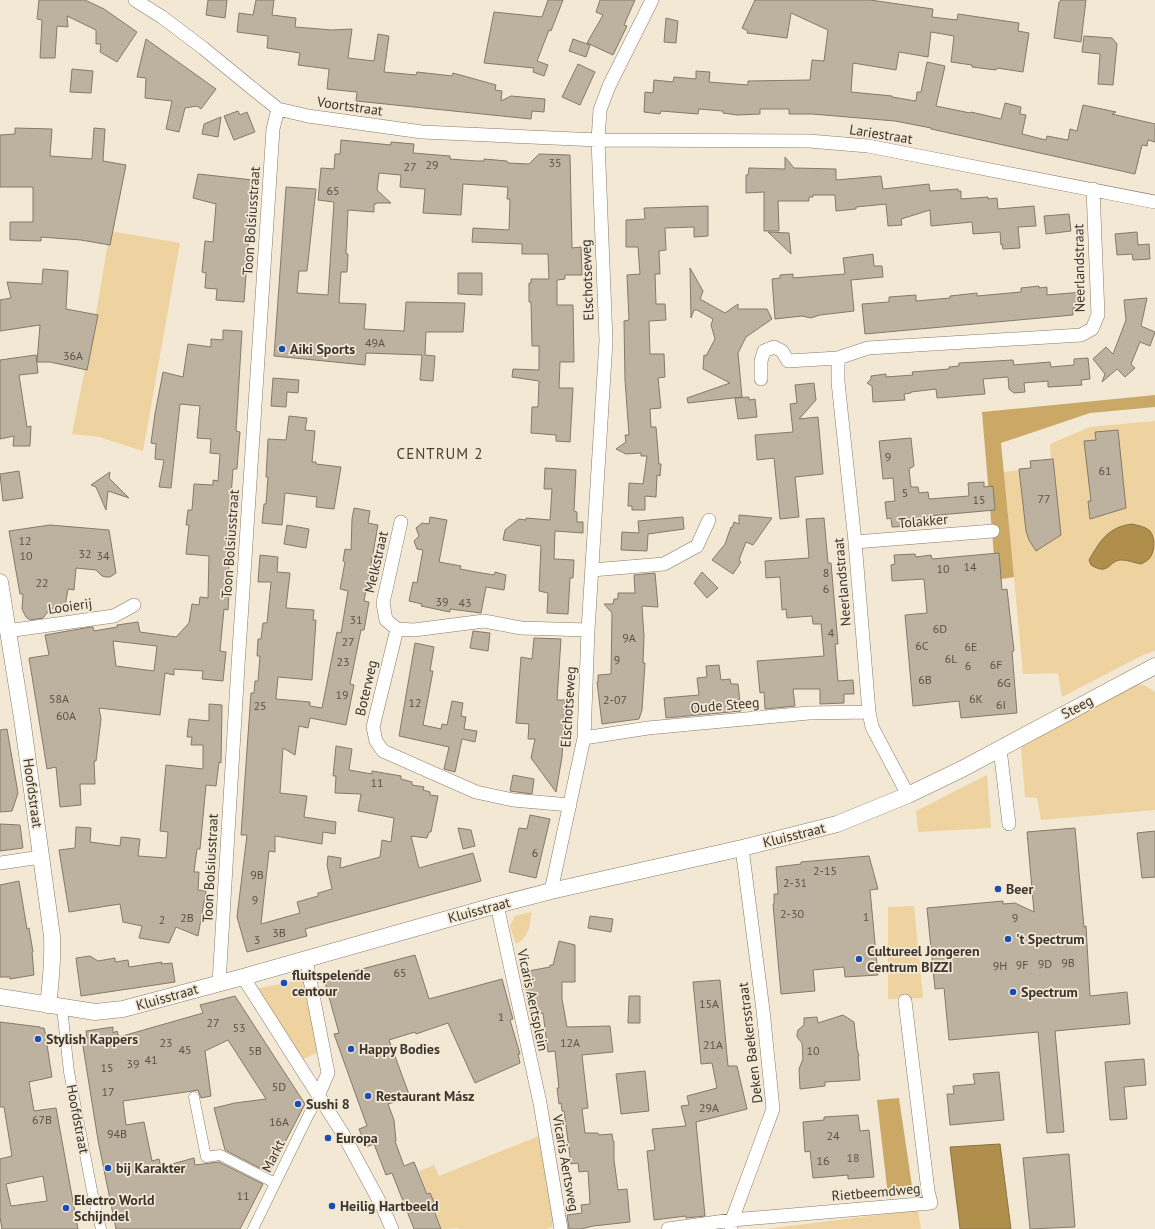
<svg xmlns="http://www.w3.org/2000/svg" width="1155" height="1229" font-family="'PT Sans',sans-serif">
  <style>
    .green { fill: #eed29f; fill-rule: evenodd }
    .forest { fill: #cba866 }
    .water { fill: #b08e4b; stroke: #8d7342 }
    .building { fill: #bcb29f; stroke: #847a68; fill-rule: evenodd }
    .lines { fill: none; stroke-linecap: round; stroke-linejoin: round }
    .pedestrian-casing { stroke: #857b69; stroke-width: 11 }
    .minor-casing { stroke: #857b69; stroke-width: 14 }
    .tertiary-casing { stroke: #857b69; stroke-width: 17 }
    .pedestrian { stroke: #fff; stroke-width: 10 }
    .minor { stroke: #fff; stroke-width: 13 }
    .tertiary { stroke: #fff; stroke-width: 16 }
    .poi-dot { fill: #184cb9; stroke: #f3e8d4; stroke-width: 1.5 }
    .labels { text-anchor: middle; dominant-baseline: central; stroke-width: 3.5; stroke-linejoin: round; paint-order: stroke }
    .number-label { font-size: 12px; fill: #5a544a }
    .street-label { font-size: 14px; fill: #3a352e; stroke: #f3e8d4 }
    .poi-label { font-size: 14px; font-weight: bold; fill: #3a352e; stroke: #f3e8d4; text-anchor: start }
    .neighbourhood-label { font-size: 15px; letter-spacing: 1px; fill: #4a4131; stroke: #f3e8d4 }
  </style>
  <rect width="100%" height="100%" fill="#f3e8d4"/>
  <!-- green -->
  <path class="green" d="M110,231L180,243L143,451L99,437L72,434L96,314Z
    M1155,421V651L1143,655L1062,697L1058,673L1023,674L1004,472L1030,469L1032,461L1051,459L1050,444L1090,427ZM1132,524L1149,530L1141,564C1135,563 1128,560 1122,560C1112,559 1111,571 1096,569Z
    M1136,684L1144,685L1155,692V810L1041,820L1037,798L1025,797L1021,747L1091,706Z
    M987,775L991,828L918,832L916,811Z
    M914,906L923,998L888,999V907Z
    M531,912C531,925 528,938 516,944L510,926L515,916Z
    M305,979L319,1052L299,1061L255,989Z
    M539,1136L553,1219L552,1227L546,1229H459L458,1228L442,1229L419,1171L434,1165L439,1176Z
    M918,1210L921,1229H765Z"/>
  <!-- forest -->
  <path class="forest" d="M1155,395V407L1090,413L1001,443L1014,577L996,580L982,412Z
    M899,1098L913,1193L888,1196L877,1100Z"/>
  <!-- water -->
  <path class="water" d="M1132,524C1137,525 1146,527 1150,531C1155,537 1155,549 1151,556C1149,560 1145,562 1141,564C1135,563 1128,560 1122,560C1109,559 1110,577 1091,565L1089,560C1100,541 1108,527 1132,524Z
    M1000,1144L1011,1229H960L950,1147Z"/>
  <!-- building -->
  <path class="building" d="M39,0H85L104,9L137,32L117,62L100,52L101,44H96V30L67,16L68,27L57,26L55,58H40L42,20L37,19Z
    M208,0H227L225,18L206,15Z
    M256,0H274L272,15L296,18L295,27L332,30L352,29L348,58L374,61L378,34L389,36L384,72L416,75L417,72L452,76L453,73L496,85L495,90L502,91L501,101L511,96L545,99L544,112L532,111L531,119L356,101L357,92L327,89L329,69L298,65L300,53L267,48L268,36L237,32L239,13L253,15Z
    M548,0H563L551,31L549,30L537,61L548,65L544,76L533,72L534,68L484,63L494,12L542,17Z
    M600,0H635L624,25L627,26L613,55L587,43L603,15L596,12Z
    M755,0H870L933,9L932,17L957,20L958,14L1019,23L1018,31L1029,33L1023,72L997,68L996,70L972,67V65L951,62L954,36L931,32L928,57L899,52L896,70L853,63L851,92L892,96V97L916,101L917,92H921L927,62L945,66L936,106L970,113L971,112L1001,119L1005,103L1021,107L1020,114L1026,115L1022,134L1046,140L1047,136L1068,140L1070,129L1077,131L1083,105L1116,112L1112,114L1155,124V142L1148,140L1147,146L1142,145L1135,174L931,129V128L895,121L812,114H789V109H760V114L737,115L723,113V111L699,109L698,114L661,111L660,114L644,112L645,92L653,93L654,80L673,82L674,77L696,79V71L710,72L709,82L748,85V81L810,80L812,60L824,61L828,30L791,13L787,38L747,33L748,31L742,28Z
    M1061,0H1086L1081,42L1054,38L1059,2Z
    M666,18L678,21L676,43L664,42Z
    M1084,36L1112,38L1117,44L1113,85L1098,84L1100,54L1082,52Z
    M146,39L216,89L201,109L197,106L185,108L179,132L166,129L172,101L145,98L146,78L137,77Z
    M573,39L590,45L586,57L569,51Z
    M578,64L595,72L580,105L562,97Z
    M72,69L93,71L91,93L70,92Z
    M238,111L240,115L247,112L255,132L234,140L224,116Z
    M221,117L218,137L202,134L204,124Z
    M15,128L52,129L50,156L92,159L94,128L105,129L103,161L126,165L110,245L81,240L41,237V241L10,240V222H33V187H0V135L15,134Z
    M341,140L391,145V142L414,144L413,153L450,156V159L477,161H484V159L507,161L508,163L529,164L539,154L570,155L572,248L581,247L582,275H565V279L557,280V305H573L574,362H560L559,388H573L570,442L556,441V435L531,433L532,407H538L539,381L512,377L513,369L539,370V346H532L531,302H529V283H531V279H549L548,254H522V244L472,242L473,228L509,230L510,199H507L508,187L463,184L461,215L423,213L425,189L400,187L401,175L379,173L377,190L391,203H376V204H374V212L348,210L346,254H348L347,272H341L339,303L366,304L364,329L404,331L406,302L465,303L463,332H426L425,355L435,356L433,381L420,380L422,355L366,353L365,365L274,356L286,187L316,189L307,271H299L297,293L328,295L334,202L318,200L321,168L334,169L335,154H340Z
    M785,157L794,168L836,169V180L881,176L883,189L929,184L930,191L958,189V191H961V199L988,197V199L997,198L998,209L1034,206L1036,226L1018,227L1020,248L1003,249L1002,244L1001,245L1000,232L973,234L972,222L931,226L930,210L901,219L902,225L888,226L886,204L856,207V209L836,211L835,195H813V197H809V201H778L779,231H764V192L746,193V175H748L749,168L785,169Z
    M198,174L253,180L244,302L216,300L217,289L205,288L206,273L202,272L205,241L213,242L216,204L193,198Z
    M708,206V236L694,237V227L665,228L666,250L659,251L660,274H655L656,304H665L666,320L649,321L650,354H664L665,377L658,378L661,408L650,409L651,427H656L659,464H661L660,476L657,475L656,497L645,496V510H632V506H628L629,483L643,484L647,456H641V453L626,454L616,449L626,442L625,435H629L625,380L624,321L629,320L627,275L640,274L638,247H626V220L645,219L644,208Z
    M1069,214L1071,231L1046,234L1044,216Z
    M768,232L789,233L791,254Z
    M1137,232L1138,245L1149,244L1150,259L1133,260L1132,254L1117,255L1115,234Z
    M873,254L874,266H882L883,277L851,280L854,311L820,315L811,318L802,316L775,319L772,279L780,278V275L793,274V278L845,274L843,258Z
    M690,268L703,291L700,299L725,313L738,304V309H767L772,319L746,337L738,353L742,397L688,403L687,398L730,383L703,369L704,355L706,356L715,339L711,325L713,319L697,310H694L691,318Z
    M43,269L68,271L66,309L98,315L87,370L50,362H37L40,325L0,331V300L11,298L7,282L42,284Z
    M458,273H482V295L458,294Z
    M1039,286V288L1047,287V295L1083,292L1084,305L1078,306V308H1073V315L865,334L862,304L889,302V297L916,295V301L950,298V296L977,293V296L1021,292V288Z
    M1147,298L1141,326L1155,332L1150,346L1140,342L1131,364L1135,368L1125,377L1117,369L1102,382L1105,374L1093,359L1106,347L1113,354L1126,320L1124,300Z
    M223,330L242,331L236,431L240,432L238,455L237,469H233L227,554H230L227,592H229L228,610L224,609L220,651L226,652L223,681L202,679L203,671L174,669V675L165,673L160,715L99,708L101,719L96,761H94L95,784H80L81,805L60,807L56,767L47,769L29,658L49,655L45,635L91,627H93L94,631L117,627V625L138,622L140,632L176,637L189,623L192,604L199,605L200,597L208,598L209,556L186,554L189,525H186L188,510H192L194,484L213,485V480L218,481L220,454L210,453L211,439L197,438L200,406L180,404L171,488L159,487L164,460L155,459L156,444L151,443L155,414L163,372L183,377L188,344L211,347V339L223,340ZM113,641L157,646L154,671L116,666Z
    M36,355L38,373L19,375L27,427L31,426L30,446H13L14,436L0,439V360Z
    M1088,358L1090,379L1081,380L1082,385L1048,387V381L1024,383L1025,392L1014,393L1009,389L1008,377L983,379L985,394L937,398L936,389L911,392V393L904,394L905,400L873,402L872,386L867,383L871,379V376L886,374V377L913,375L912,372L949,369V367L959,366V363L1013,360L1014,365L1050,362L1051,367L1074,365V359Z
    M273,378L299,380L298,393L287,392L286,407L271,406Z
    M814,383L816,400L799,419L818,417L823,474L795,477L799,517L780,519L774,458L757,460L755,435L793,432L790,404L797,403L795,385Z
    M749,397V400L755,399L757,417L738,419L735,398Z
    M289,416L307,418L305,430L315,431L312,462H316V464L341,467L334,509L316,507L317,497L285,493L282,525L262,523L264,504H266L268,477H266L268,439L286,440Z
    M1118,430L1126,508L1090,519L1088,501H1091L1084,441L1096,440L1095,432Z
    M911,438L914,466L909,469L911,487H918L919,493L928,492L929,499L969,496L968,483L984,482V487L993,486L995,510L928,516V522L913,523V526L892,527L891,518L887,519L885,502L895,501L893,478L883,479L879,441Z
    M1053,459L1061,535L1036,551L1029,540L1026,531L1019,469L1031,468L1030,461Z
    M545,468L576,470L574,511L577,512V522H583V533L555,531L554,559L574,560L573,578H570L568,614L547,613L548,593L539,591L541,546L503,540L505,530L519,519L526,520V518L550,520L552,489H544Z
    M19,471L23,498L3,501L0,474Z
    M110,472L109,478L129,498L108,491L106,510L96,487L91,485Z
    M354,508L370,511L368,523L378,525L371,564L373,568L368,574L371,581L367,585L364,601L369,602L364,630H361L350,684L354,685L346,725L310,718L308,728L299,726L295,755L283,748L280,793L307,796L304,817L336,822L335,834L323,832L322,844L275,836V852L269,851L261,924L300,913L297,902L318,896V893L332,889L327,865L328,856L341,858L340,868L380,857L382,840L391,842L394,818L358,811L361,794L335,793L336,776H333L336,746L352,749L349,770L372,774V771L401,776V779L412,782V785L424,787L423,790L430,792V795L438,796L431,832H429L427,838L411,836L419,868L473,853L481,881L305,929L307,936L247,952L237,917L247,835H241L251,693H254L255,681H258L260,656H257L258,639H261L263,623H267L271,582H258L260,555L278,557L277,572L290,573L286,608L314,610L313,620H316L312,680L278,677L276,699L310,702V706L322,708L337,632L341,633L348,591L340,589L345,562L343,561L345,549L351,550L352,519Z
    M739,515L772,518L753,545L746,542L739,560L741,562L733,574L712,560L725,544L731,527L732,528L734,522L739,524Z
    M430,517L447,520L439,562L461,566L460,569L476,572L494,575L495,572L506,575L504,590L486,587L481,613L450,609V612L421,606L422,604L409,601L413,582L417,583L423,550L417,549L414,541L419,536L416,528L422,523L429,524Z
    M683,517L684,529L648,534L647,551L621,550L622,532L639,533L638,521Z
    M824,518L828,563H831L838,644H835L838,681L853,680L854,694H844V703L820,704V689H793L795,706L765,709L764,692L760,693L757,661L824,656L821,624H813L812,616L787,618L786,609L782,610L780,577L766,578L765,561L809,558L806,519Z
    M50,525L109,530L116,573L110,577H106L102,576L96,570L76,568L74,590L68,589L65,606L50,609L43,618L30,620L26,617L22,609L23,594H20L9,531Z
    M287,525L309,529L306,548L284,544Z
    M999,553L1002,590L1007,589L1014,651H1012L1017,713L961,718L959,701L913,706L905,615L927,613L924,579L892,581L891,565L895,564L894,555L915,554L916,557L931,555L932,559Z
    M702,572L718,588L707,598L694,583Z
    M655,573L658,607L642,606L644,637L643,663H645L642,710L639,719L602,724L597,682H598V675L611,674L612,613L604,604H613L614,599H618V593H635L634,575Z
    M473,631L490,633L488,651L470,648Z
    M534,638L561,639L557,700H565L562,757L556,792L531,758L535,739H528L529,724L516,723L521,657L532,659Z
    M415,643L434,647L430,671H433L423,725L441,729L442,724L447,725L452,701L463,703L461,716L466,717L464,729L477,731L475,742L462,739L455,772L444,769L449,747L399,736Z
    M719,665L721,680L730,679L731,684H738L741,711L666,718L664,698L699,695L697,678L707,677L706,666Z
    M209,704L222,705L221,763L219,762L216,786L206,785L200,849H197L194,872H199L198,890L206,891L198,936L176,927L169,943L139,938L142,926L123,922L120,904L69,912L59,850L75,848L76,827L91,828L90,842L120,846L121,837L140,839L138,856L166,858L168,832L160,831L166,765L203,769V745H191L192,737H187L189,719L209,721Z
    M7,729L18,793L12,811L0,812V730Z
    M513,775L534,779L532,794L510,791Z
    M530,815L550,819L536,878L509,872L519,828L527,829Z
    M0,824L20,825L23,848L0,851Z
    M458,828L471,830L475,846L463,849Z
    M1075,828L1084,927L1086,926L1090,996L1127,992L1130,1024L1055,1031L1064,1132L1047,1133L1038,1032L949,1040L944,988L935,989L927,908L1003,901V904L1015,903L1034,912L1027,832Z
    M1155,831V877L1142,878L1137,833Z
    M869,856L878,889L870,890L878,975L845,977L844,967L813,970L815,991L781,994L773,904H774V894H778L776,867L801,864V862Z
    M19,881L27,929L29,928L33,952H32L34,975L10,979V977H0V885Z
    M590,916L613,919L611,932L588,928Z
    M559,941L575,945V982H562V999L567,1027L610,1026L613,1052L582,1055L588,1108L582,1109L585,1133H598L599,1135L612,1134L613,1141H614V1160L618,1190L627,1189L630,1222L593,1226L581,1229H569L567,1215L582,1213L581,1205L590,1204L588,1171L579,1172L578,1163L571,1164L564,1111H562L561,1103L559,1104L557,1088H559L555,1051L548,1052L543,1013L531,1016L523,972L550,967V965H553Z
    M415,955L429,999L502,979L513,1019L510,1020L520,1054H518L520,1063L475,1083L448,1023L416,1034L415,1032L389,1040L410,1097L388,1104L394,1120L396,1141H395L404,1166L414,1162L427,1194L430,1193L435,1204L432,1205L441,1229H414L392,1173L386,1175L374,1144L366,1147L359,1129L367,1126L334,1034L339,1033L324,979Z
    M90,956L98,961L115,958V962L128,960L129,967L162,962L161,964L172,963L175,982L81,996L76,958Z
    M720,980L728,1066H737L747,1109L696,1122L705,1216L686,1218V1216L654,1220L647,1151L655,1150L652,1129L686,1126L681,1106L689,1105L687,1096L717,1088L712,1063L701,1064L693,982Z
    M235,996L305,1104L269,1173L225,1150L214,1108L235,1103L266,1099L228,1040L205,1051L211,1096L201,1098L198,1090L193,1091L123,1101L126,1125L144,1122L152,1161L159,1159L161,1167L194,1158L195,1165L219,1162L263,1184L240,1229H116L98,1140L82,1040L87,1039L86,1031L113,1027V1033L117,1031L119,1037L203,1013L200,1005Z
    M629,996H640V1023H628Z
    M843,1015L854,1022L857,1049L859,1056H858L860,1080L825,1082V1086L800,1089L799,1069L803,1059L802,1043L797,1037V1034L798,1030L804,1025V1018L817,1017L818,1023Z
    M0,1022L40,1027V1028H44L45,1032L52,1077L29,1082L34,1111L56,1108L78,1229H2L0,1217V1159L12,1156L4,1107H0ZM43,1176L47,1201L11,1206L6,1184Z
    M1144,1059L1146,1085L1124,1087L1127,1119L1110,1120L1105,1062Z
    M645,1071L649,1111L621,1114L616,1074Z
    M999,1072L1004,1120L950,1125L947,1094H954L953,1086L975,1084L973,1074Z
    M858,1115L860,1131L869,1130L874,1177L848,1179V1175L813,1178L810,1151L805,1152L803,1122L824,1120V1117Z
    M1069,1154L1075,1227L1030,1229L1023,1158Z"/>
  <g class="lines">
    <defs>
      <path id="pedestrian" d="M62,1008L69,1072L94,1201L101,1229
        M194,1097L206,1157L220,1155L275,1183
        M253,1229L309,1114L313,1108L318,1096"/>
      <path id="minor" d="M135,0L162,17L203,48L258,93L278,109L308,116L422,132L598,140L809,141L868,146L1155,202
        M761,379V361L764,351L774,347L782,351L788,361L838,358
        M855,542L993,531
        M592,570L664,564L697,546L709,520
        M397,629L373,727L376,741L383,751L476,792L513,800L570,805
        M397,629L414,630L484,621L521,628L588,630
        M397,629L386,620L383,603L401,522
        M7,631L114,616L134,605
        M584,738L648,728L809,713L869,712
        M1000,749L1009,824
        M908,795L872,727L869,712L855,542L838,382V358L868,348L1081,335L1092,329L1098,315L1093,189
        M0,863L41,857
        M551,891L584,738L588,630L606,341L598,140L600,110L609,86L652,0
        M497,905L540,1103L561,1229
        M306,959L328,1073L318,1096
        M243,977L343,1134L383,1208L392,1229
        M219,983L238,666L273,129L278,109
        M731,1227L732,1220L773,1109L763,1010L742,848
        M668,1229L732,1220L931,1203L928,1191L905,1001"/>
      <path id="tertiary" d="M0,582L22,718L52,936C53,960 51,982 48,1005
        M0,997L95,1012L123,1009L243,977L497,905L551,891L742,848L837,824L908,795L962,769L1155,666"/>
    </defs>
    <!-- pedestrian casing -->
    <use href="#pedestrian" class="pedestrian-casing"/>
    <!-- minor casing -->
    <use href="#minor" class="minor-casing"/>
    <!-- tertiary casing -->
    <use href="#tertiary" class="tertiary-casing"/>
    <!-- pedestrian -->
    <use href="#pedestrian" class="pedestrian"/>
    <!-- minor -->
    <use href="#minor" class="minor"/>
    <!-- tertiary -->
    <use href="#tertiary" class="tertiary"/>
  </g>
  <!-- markers -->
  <g class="poi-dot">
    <circle cx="282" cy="349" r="4"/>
    <circle cx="998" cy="889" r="4"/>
    <circle cx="1008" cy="939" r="4"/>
    <circle cx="859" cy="959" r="4"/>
    <circle cx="284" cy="983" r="4"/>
    <circle cx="1013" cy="992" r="4"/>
    <circle cx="38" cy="1039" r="4"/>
    <circle cx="351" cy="1049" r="4"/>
    <circle cx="368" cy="1096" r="4"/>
    <circle cx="298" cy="1104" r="4"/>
    <circle cx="328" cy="1138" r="4"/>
    <circle cx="108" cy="1168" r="4"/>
    <circle cx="332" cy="1206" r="4"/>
    <circle cx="66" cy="1208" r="4"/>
  </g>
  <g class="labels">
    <!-- number labels -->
    <g class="number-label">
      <text x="555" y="162">35</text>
      <text x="432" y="164">29</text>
      <text x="410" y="166">27</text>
      <text x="333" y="190">65</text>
      <text x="375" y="342">49A</text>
      <text x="73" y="355">36A</text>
      <text x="888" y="456">9</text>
      <text x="1105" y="470">61</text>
      <text x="905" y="492">5</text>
      <text x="1044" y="498">77</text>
      <text x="979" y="499">15</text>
      <text x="25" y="540">12</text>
      <text x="85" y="553">32</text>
      <text x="26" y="555">10</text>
      <text x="103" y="555">34</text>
      <text x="970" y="566">14</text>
      <text x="943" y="568">10</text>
      <text x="826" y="572">8</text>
      <text x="42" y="582">22</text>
      <text x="826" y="588">6</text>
      <text x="442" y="601">39</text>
      <text x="465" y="602">43</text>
      <text x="356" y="619">31</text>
      <text x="940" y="628">6D</text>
      <text x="831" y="632">4</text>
      <text x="629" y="637">9A</text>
      <text x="348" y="641">27</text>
      <text x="922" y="645">6C</text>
      <text x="971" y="646">6E</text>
      <text x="951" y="658">6L</text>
      <text x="617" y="659">9</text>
      <text x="343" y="661">23</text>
      <text x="996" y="664">6F</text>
      <text x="968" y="665">6</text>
      <text x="925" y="679">6B</text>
      <text x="1004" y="682">6G</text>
      <text x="342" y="694">19</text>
      <text x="59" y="698">58A</text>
      <text x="976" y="698">6K</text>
      <text x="615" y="699">2-07</text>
      <text x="415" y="702">12</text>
      <text x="1001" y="704">6I</text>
      <text x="260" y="705">25</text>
      <text x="66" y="715">60A</text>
      <text x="377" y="782">11</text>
      <text x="535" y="852">6</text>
      <text x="825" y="870">2-15</text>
      <text x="257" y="874">9B</text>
      <text x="795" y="882">2-31</text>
      <text x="255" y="899">9</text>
      <text x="792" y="913">2-30</text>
      <text x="866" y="916">1</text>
      <text x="187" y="917">2B</text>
      <text x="1015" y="917">9</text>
      <text x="162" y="919">2</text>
      <text x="279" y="932">3B</text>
      <text x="257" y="939">3</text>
      <text x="1068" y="962">9B</text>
      <text x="1045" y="963">9D</text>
      <text x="1022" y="964">9F</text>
      <text x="1000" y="965">9H</text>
      <text x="400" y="972">65</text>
      <text x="709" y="1003">15A</text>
      <text x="501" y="1016">1</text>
      <text x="213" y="1022">27</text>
      <text x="239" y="1027">53</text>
      <text x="166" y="1042">23</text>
      <text x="570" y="1042">12A</text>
      <text x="713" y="1044">21A</text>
      <text x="185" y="1049">45</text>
      <text x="255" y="1050">5B</text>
      <text x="813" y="1050">10</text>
      <text x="151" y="1059">41</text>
      <text x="133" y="1063">39</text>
      <text x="107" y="1067">15</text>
      <text x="279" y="1086">5D</text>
      <text x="108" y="1091">17</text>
      <text x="709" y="1107">29A</text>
      <text x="42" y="1119">67B</text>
      <text x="279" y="1121">16A</text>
      <text x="117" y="1133">94B</text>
      <text x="833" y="1135">24</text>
      <text x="853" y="1157">18</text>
      <text x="823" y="1160">16</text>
      <text x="243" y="1195">11</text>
    </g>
    <!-- street labels -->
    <g class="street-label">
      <text transform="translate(350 106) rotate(8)">Voortstraat</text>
      <text transform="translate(881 134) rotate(9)">Lariestraat</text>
      <text transform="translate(251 221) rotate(-86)">Toon Bolsiusstraat</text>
      <text transform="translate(1079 268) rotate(-91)">Neerlandstraat</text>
      <text transform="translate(587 280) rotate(-92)">Elschotseweg</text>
      <text transform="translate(923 521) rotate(-5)">Tolakker</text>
      <text transform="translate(230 544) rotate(-86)">Toon Bolsiusstraat</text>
      <text transform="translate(376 562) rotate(-77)">Melkstraat</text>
      <text transform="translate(842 582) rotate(-95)">Neerlandstraat</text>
      <text transform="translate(70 606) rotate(-8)">Looierij</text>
      <text transform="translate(366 688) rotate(-77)">Boterweg</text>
      <text transform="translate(725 705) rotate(-5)">Oude Steeg</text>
      <text transform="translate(568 707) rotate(-86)">Elschotseweg</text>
      <text transform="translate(1077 707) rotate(-28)">Steeg</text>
      <text transform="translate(33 793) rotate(82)">Hoofdstraat</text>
      <text transform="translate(794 835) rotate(-14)">Kluisstraat</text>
      <text transform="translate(210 868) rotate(-87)">Toon Bolsiusstraat</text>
      <text transform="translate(479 910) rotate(-15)">Kluisstraat</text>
      <text transform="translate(167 997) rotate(-16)">Kluisstraat</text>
      <text transform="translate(533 1000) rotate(78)">Vicaris Aertsplein</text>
      <text transform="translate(750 1043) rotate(-97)">Deken Baekersstraat</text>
      <text transform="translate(78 1119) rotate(79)">Hoofdstraat</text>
      <text transform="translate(273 1156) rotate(-64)">Markt</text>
      <text transform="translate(566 1163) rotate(80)">Vicaris Aertsweg</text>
      <text transform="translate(876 1192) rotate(-5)">Rietbeemdweg</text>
    </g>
    <!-- poi labels -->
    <g class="poi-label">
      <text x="290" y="349">Aiki Sports</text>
      <text x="1006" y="889">Beer</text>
      <text x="1016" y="939">'t Spectrum</text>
      <text x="867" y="951">Cultureel Jongeren<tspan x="867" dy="16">Centrum BIZZI</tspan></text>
      <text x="292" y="975">fluitspelende<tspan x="292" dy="16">centour</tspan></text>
      <text x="1021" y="992">Spectrum</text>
      <text x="46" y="1039">Stylish Kappers</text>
      <text x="359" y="1049">Happy Bodies</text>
      <text x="376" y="1096">Restaurant Mász</text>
      <text x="306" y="1104">Sushi 8</text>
      <text x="336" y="1138">Europa</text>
      <text x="116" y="1168">bij Karakter</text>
      <text x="74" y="1200">Electro World<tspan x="74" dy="16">Schijndel</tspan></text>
      <text x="340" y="1206">Heilig Hartbeeld</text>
    </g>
    <!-- neighbourhood labels -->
    <g class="neighbourhood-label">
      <text x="440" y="453">CENTRUM 2</text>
    </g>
  </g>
</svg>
